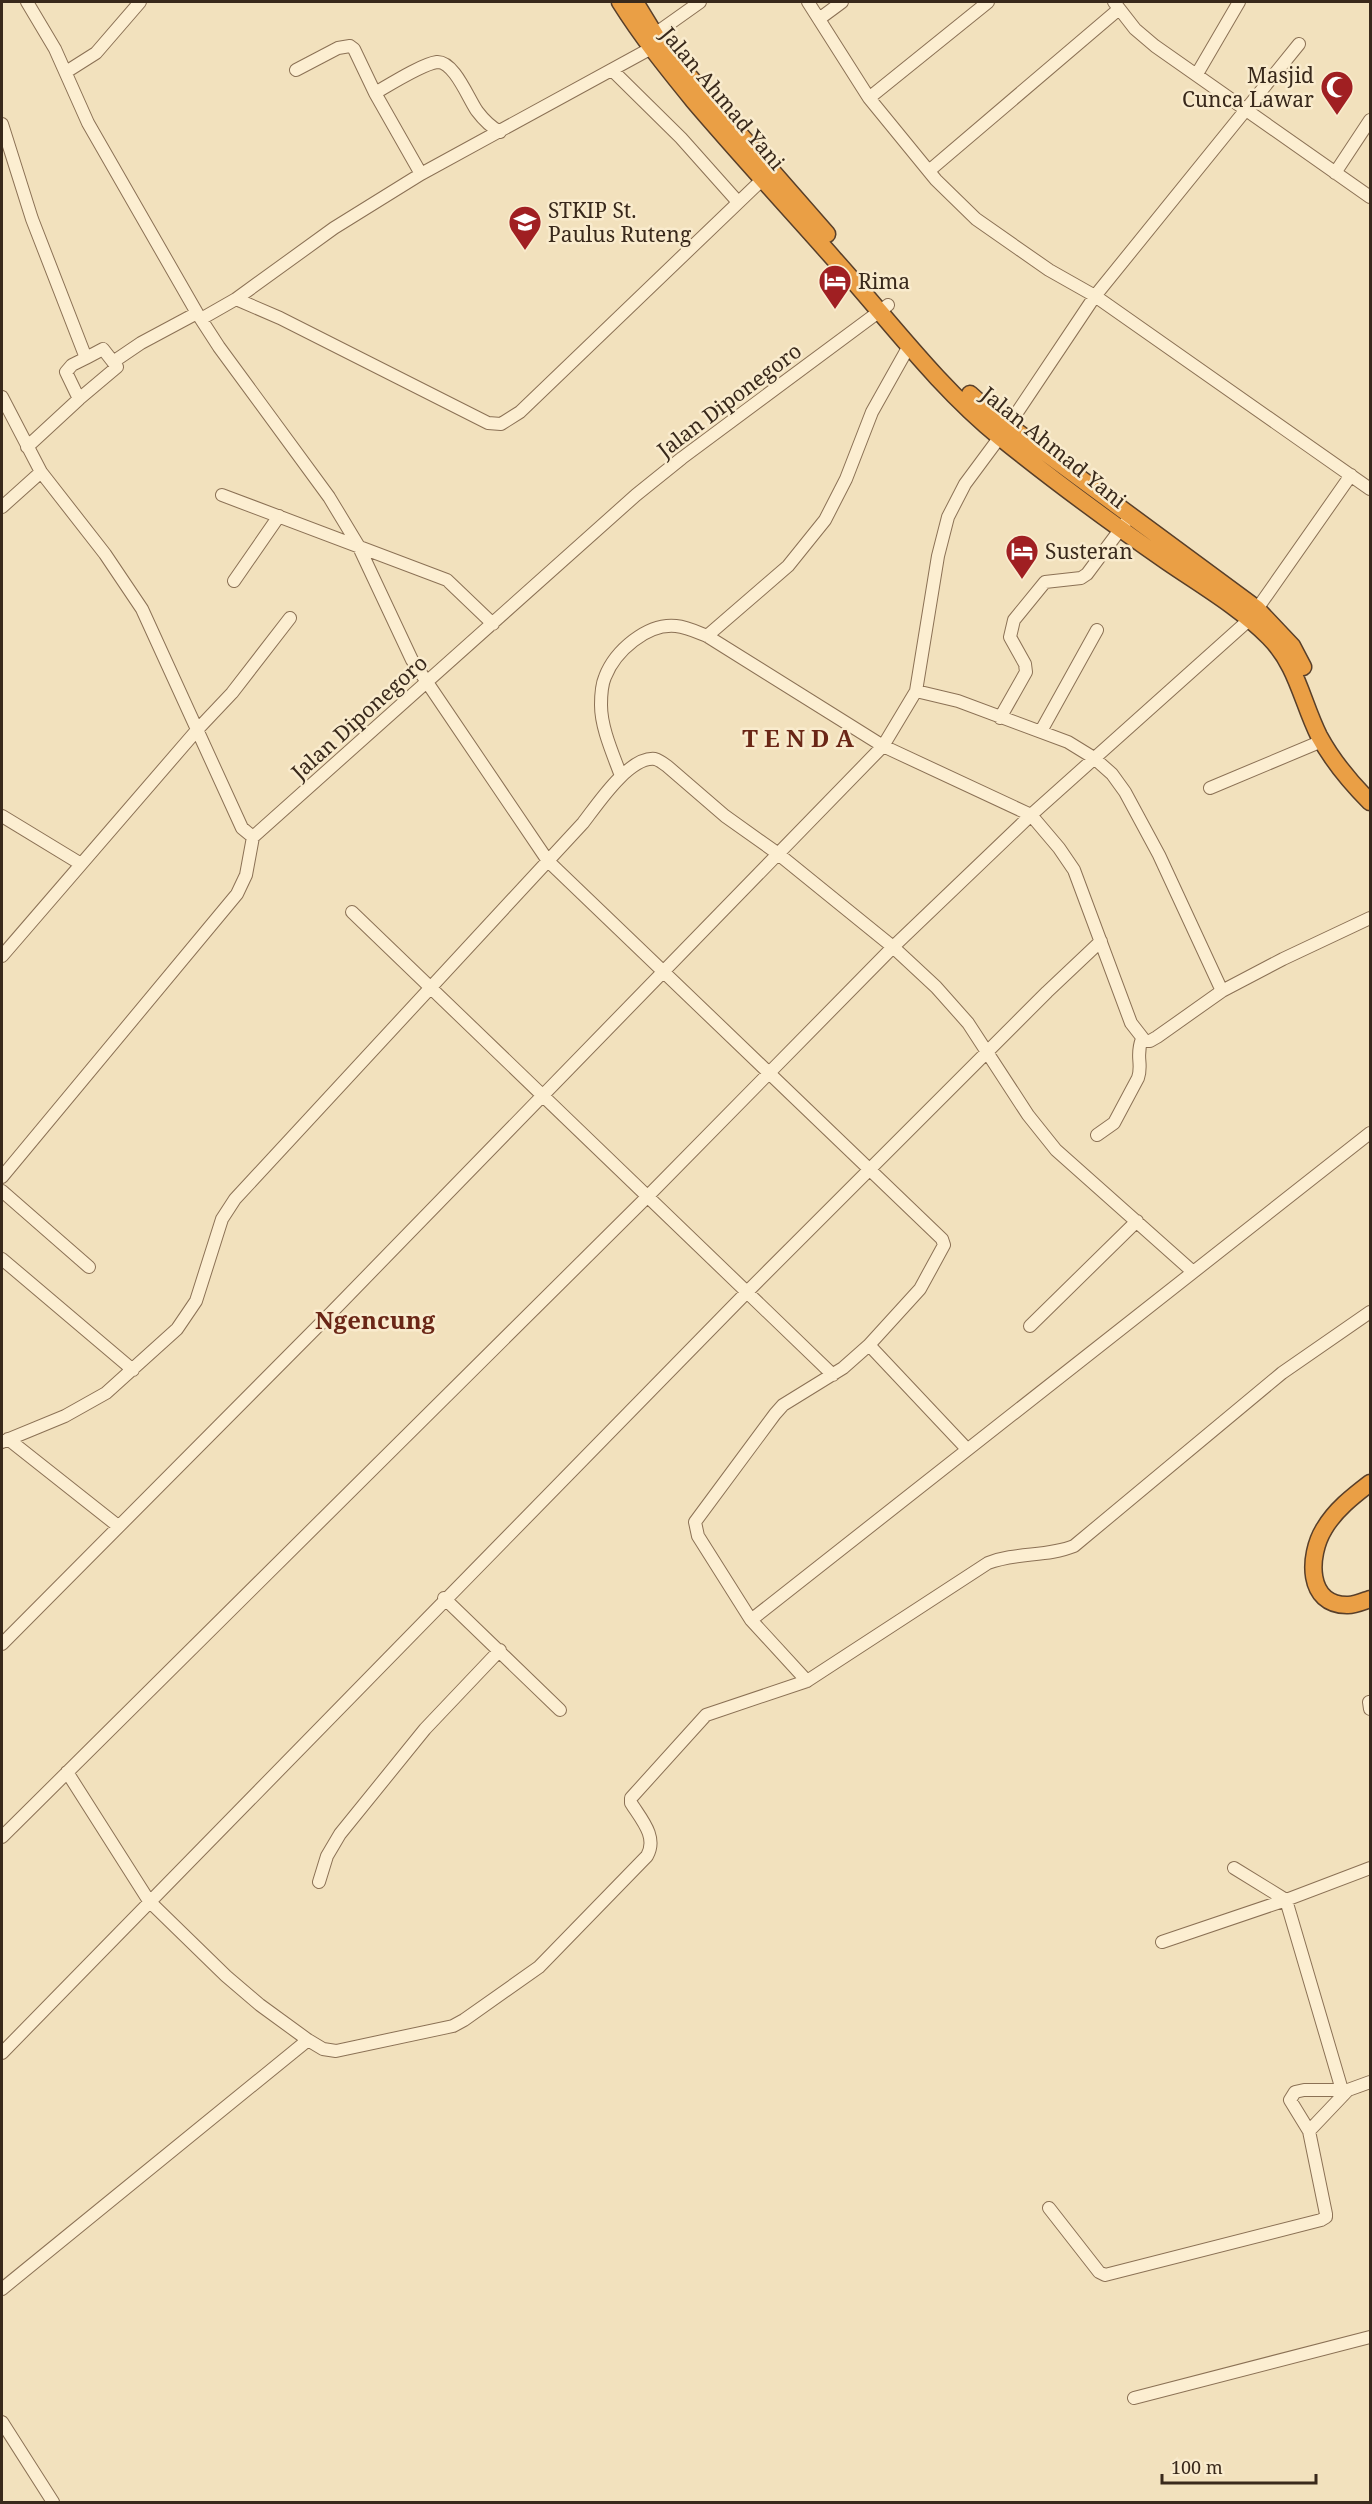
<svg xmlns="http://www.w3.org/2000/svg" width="1372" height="2504" font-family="'Noto Serif',serif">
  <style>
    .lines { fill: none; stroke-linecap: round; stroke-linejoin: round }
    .minor-casing { stroke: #8b7155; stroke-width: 14 }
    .highway-casing { stroke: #583f2a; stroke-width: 19 }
    .minor { stroke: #fceed1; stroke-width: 12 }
    .highway { stroke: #ea9f45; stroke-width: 16 }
    .labels { text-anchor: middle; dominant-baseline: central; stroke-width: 5; stroke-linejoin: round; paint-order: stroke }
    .poi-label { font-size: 21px; fill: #39291b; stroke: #f9ebcd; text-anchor: start }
    .street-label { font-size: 21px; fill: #39291b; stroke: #f9ebcd }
    .quarter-label { font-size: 24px; font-weight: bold; fill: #6a2616; stroke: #f9ebcd }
  </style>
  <rect width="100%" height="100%" fill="#f2e1bd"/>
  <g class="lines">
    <defs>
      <path id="minor" d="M27,2L55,49L88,123L197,313L219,347L329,497L358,545L412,660L548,861L942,1239L944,1245L920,1289L869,1345L843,1368L783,1405L775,1414L695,1522L698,1536L751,1620L807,1681
        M808,2L869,98L936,180L976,219L1049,270L1095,296L1370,489
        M1114,2L1135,29L1155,46L1370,197
        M819,19L842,2
        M655,34L700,2
        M296,70L338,48L350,46L354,49L375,93C389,85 422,64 437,62C454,61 468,98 477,111C483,119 491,127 500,132
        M612,70L681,138L738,202
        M66,72L96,53L140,2
        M1197,74L1239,2
        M375,93L421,174
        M869,98L988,2
        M2,124L32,219L86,358L72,365L66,372L79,399L27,447
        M930,170L1119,9
        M1335,173L1370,120
        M236,299L334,228L421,174L657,45
        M201,319L236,299L280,318L488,423L501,424L520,412L768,174
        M113,362L141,343L197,313
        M2,397L41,472L105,554L142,609L242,828L253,837L636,495L682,458L888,305
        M79,399L117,367L103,349L86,358
        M222,495L447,580L493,624
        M2,507L41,472
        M234,581L279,516
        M707,636L788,566L825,520L846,479L872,412L909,346
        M916,691L958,701L1068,742L1094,758L1112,774L1125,792L1159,855L1222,991
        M1000,718L1026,672L1025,664L1010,637L1014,620L1045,582L1081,578L1087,574L1125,523
        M1041,731L1097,630
        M621,776C613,754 601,728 601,705C601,697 602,684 605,677C615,651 647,623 676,626C687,627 697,632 707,636L883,746L916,691L938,556L948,517L965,484L1008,426L1095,296L1299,44
        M1210,788L1322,741
        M2,816L81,864
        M352,912L833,1375
        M2,956L197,730L232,693L290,618
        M1097,1135L1114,1123L1138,1078C1143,1064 1135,1056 1142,1039
        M2,1177L237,894L246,875L253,837
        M2,1191L89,1267
        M2,1259L133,1370
        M1030,1326L1137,1221
        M869,1345L967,1449
        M8,1439L118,1526
        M2,1442L65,1416L106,1393L177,1329L196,1301L222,1219L235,1199L583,823C597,805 629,756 655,759C659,760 663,763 667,766L725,816L777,853L893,947L936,987L968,1023L1028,1115L1056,1150L1192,1271
        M444,1598L560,1710
        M751,1620L1370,1133
        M2,1644L331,1313L883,746L1031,815L1059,848L1074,870L1131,1023L1145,1041H1150L1157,1037L1222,991L1283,959L1370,918
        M1369,1702L1370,1709
        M67,1772L149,1901L226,1976L260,2005L308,2040L323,2049L336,2051L453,2026L464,2020L539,1967L647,1856C658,1837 641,1819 631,1803V1798L706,1715L807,1681L988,1563C1016,1552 1047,1557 1074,1546L1282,1373L1370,1312
        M2,1837L648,1196L893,947L1031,815L1250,619L1351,475
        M1234,1868L1286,1900L1342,2090
        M319,1882L327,1856L340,1834L425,1729L500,1650
        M1162,1942L1286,1900L1370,1868
        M2,2053L746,1293L1047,992L1101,941
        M1348,2090H1304L1295,2092L1290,2100L1309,2131L1348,2090L1370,2082
        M1049,2208L1099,2272L1105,2275L1321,2220L1326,2217V2214L1309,2131
        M2,2289L308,2040
        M1134,2398L1370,2337
        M2,2422L53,2502"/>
      <path id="highway" d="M620,2C642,37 667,68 693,100C739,154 787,206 834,259C888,319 938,387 1001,438C1054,481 1110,522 1166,561C1201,585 1239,607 1269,637C1297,665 1302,702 1319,736C1332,760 1351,783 1370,802
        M635,2L660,43L827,234
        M970,394L989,411L1257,609L1292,646L1303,667
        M1370,1483C1353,1496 1335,1510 1324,1529C1308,1555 1306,1606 1348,1605C1355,1605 1364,1601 1370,1599"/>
    </defs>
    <!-- minor casing -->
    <use href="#minor" class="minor-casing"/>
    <!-- highway casing -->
    <use href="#highway" class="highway-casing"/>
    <!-- minor -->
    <use href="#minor" class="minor"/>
    <!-- highway -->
    <use href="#highway" class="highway"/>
  </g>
  <!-- icons -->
  <defs>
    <symbol id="mosque-pin" viewBox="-11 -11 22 30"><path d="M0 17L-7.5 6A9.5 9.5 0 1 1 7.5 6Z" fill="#a01f22" stroke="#f9ebcd"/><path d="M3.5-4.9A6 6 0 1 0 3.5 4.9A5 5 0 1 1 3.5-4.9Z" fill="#fff"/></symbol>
    <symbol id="school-pin" viewBox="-11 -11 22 30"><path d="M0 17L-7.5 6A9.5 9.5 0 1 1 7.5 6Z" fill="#a01f22" stroke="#f9ebcd"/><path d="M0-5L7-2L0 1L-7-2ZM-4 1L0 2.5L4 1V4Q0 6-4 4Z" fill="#fff"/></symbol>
    <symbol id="hotel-pin" viewBox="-11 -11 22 30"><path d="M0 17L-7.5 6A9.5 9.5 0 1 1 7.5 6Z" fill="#a01f22" stroke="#f9ebcd"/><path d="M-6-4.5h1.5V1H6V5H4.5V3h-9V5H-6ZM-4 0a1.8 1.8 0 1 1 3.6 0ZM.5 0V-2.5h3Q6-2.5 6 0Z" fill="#fff"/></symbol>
  </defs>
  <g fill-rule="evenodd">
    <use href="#mosque-pin" x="1318" y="68" width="38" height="52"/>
    <use href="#school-pin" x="506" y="203" width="38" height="52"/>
    <use href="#hotel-pin" x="816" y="262" width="38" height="52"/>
    <use href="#hotel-pin" x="1003" y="532" width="38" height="52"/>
  </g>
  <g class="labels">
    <!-- poi labels -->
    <g class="poi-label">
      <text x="1314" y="75" text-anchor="end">Masjid<tspan x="1314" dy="24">Cunca Lawar</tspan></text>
      <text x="548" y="210">STKIP St.<tspan x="548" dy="24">Paulus Ruteng</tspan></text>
      <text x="858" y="281">Rima</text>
      <text x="1045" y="551">Susteran</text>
    </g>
    <!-- street labels -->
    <g class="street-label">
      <text transform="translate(723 98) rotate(50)">Jalan Ahmad Yani</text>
      <text transform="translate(729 400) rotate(-37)">Jalan Diponegoro</text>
      <text transform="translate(1054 447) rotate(39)">Jalan Ahmad Yani</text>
      <text transform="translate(359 717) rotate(-42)">Jalan Diponegoro</text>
    </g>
    <!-- quarter labels -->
    <g class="quarter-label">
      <text x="798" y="737">T E N D A</text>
      <text x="375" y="1319">Ngencung</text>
    </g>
  </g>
  <!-- border -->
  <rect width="1372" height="2504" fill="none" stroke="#39291b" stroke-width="6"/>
  <!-- scale -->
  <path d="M1162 2474v9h154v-9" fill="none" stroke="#39291b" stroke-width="3"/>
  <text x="1171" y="2474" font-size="18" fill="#39291b" stroke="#f9ebcd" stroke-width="4.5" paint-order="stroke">100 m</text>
</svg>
